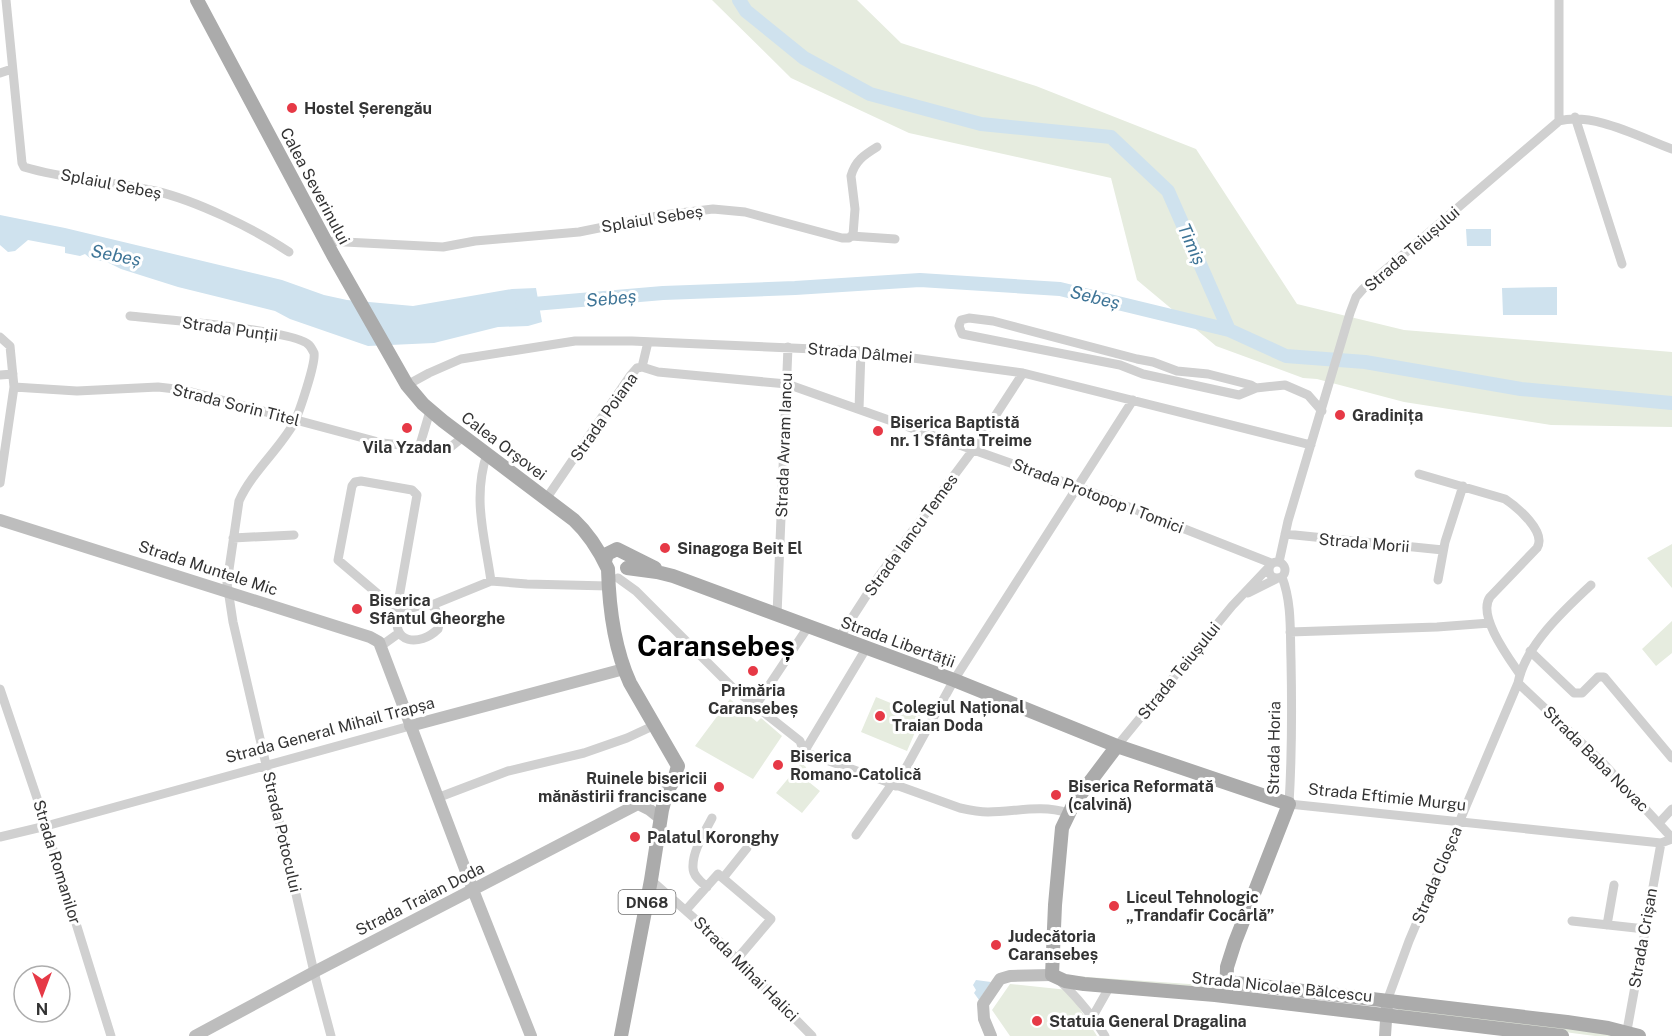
<svg xmlns="http://www.w3.org/2000/svg" width="1672" height="1036" font-family="'Public Sans',sans-serif">
  <style>
    .green { fill: #e6ecdf }
    .water { fill: #cfe2ee }
    .lines { fill: none; stroke-linecap: round; stroke-linejoin: round }
    .river { stroke: #cfe2ee; stroke-width: 14 }
    .street { stroke: #d0d0d0; stroke-width: 9 }
    .secondary { stroke: #bdbdbd; stroke-width: 12 }
    .primary { stroke: #ababab; stroke-width: 14 }
    .poi-dot { fill: #e63946; stroke: #fff; stroke-width: 2 }
    .labels { text-anchor: middle; dominant-baseline: central; stroke-width: 6; stroke-linejoin: round; paint-order: stroke }
    .shield { fill: #fff; stroke: #707070; stroke-width: 1.5 }
    .shield-label { font-size: 15px; font-weight: bold; fill: #333 }
    .poi-label { font-size: 16px; font-weight: bold; fill: #333; stroke: #fff; text-anchor: start }
    .street-label { font-size: 16px; fill: #333; stroke: #fff }
    .water-label { font-size: 18px; font-style: italic; fill: #3f7597; stroke: #fff }
    .town-label { font-size: 28px; font-weight: bold; fill: #000; stroke: #fff }
  </style>
  <rect width="100%" height="100%" fill="#fff"/>
  <!-- green -->
  <path class="green" d="M712,0H857L901,43L1036,86L1196,149L1297,304L1404,330L1672,352V427L1551,425L1404,402L1317,379L1303,378L1216,346L1137,280L1111,178L909,133L791,78Z
    M1672,544V588L1647,558Z
    M1672,621V653L1656,666L1642,649Z
    M876,697L922,716L907,751L861,732Z
    M730,699L757,722L761,718L782,736L753,779L695,746Z
    M801,763L806,767L804,778L820,791L802,813L776,793Z
    M1073,976L1218,986V988H1186L1073,978Z
    M1010,984L1068,990L1097,1036H1010L992,1010Z
    M1400,1008L1520,1021L1620,1036H1595L1397,1010Z"/>
  <!-- water -->
  <path class="water" d="M0,215L65,228L282,280L324,295L347,300L413,306L512,289L536,288L542,322L528,326L498,327L434,343L368,346L290,319L275,311L178,287L121,269L107,262L91,259L85,254L80,256L65,253V247L28,240L15,251L8,252L0,245Z
    M1466,229H1491V246H1467Z
    M1557,287V315H1503L1502,288Z
    M976,980L991,982L979,1000L974,993L976,990L973,985Z"/>
  <g class="lines">
    <!-- river -->
    <path class="river" d="M739,0L746,11L804,58L870,94L981,124L1111,137L1168,191L1229,330
      M522,305L663,293L795,288L920,280L1060,289L1229,330L1286,356L1365,362L1521,389L1672,403"/>
    <!-- street -->
    <path class="street" d="M6,0L22,163L24,167C66,180 113,181 155,191C195,200 255,229 289,252
      M1559,0V121
      M0,73L12,69
      M1575,117L1622,264
      M851,236L895,239
      M325,241L443,247L475,241L579,232L663,215L713,209L745,212L842,238H849L853,235L855,209L851,176C855,161 864,155 877,147
      M130,316C159,319 296,330 309,345C311,347 313,351 314,353C316,363 299,413 294,423C278,451 252,472 239,501L227,583L233,622L314,972L331,1036
      M0,337L10,346L14,387L0,483
      M642,367L658,372L787,384L1078,487L1271,563
      M642,367L648,342
      M0,375L13,374
      M407,385L429,373L461,359L575,341H632L861,351L1023,373L1311,445
      M14,387L77,391L158,387L184,390L382,443L447,450L463,437
      M1256,388L1251,385L1208,374L1177,371L1153,362L1137,359L993,321L969,318L961,320L959,326L962,334L1120,365L1143,374L1239,395L1256,388L1285,385L1308,395L1322,411
      M859,409L861,351
      M419,448L430,411
      M487,454C472,498 485,538 491,581
      M1419,474L1505,499C1517,507 1547,532 1537,548L1490,597C1477,615 1508,657 1519,673
      M546,499L630,376L637,368L642,367
      M1285,534L1443,550
      M233,538L294,535
      M1269 570a8 8 0 1 1 16 0a8 8 0 1 1-16 0Z
      M1279,562L1288,521L1350,313L1356,297L1363,289L1559,121C1594,112 1639,137 1672,149
      M1282,577C1292,603 1290,632 1291,660C1292,708 1292,755 1289,804L1661,843L1672,839
      M618,578L636,591L733,688L800,741L804,752L960,808C969,810 978,812 988,812C1016,812 1040,804 1068,813
      M1438,580L1445,542L1463,486
      M1248,593L1276,579
      M425,604L432,605C438,612 441,620 438,629C420,647 389,644 399,612Z
      M432,605L491,581L527,584L608,586
      M397,609L417,495L412,490L361,481L355,482L352,486L338,560L399,612
      M777,615L788,347
      M1290,632L1437,627L1490,623
      M839,638L879,576L973,450L1023,373
      M381,646L399,633
      M1530,651L1574,693H1582L1598,677H1604L1672,758
      M1518,683L1603,763L1672,838
      M0,689L38,801L111,1036
      M756,705L808,627
      M1117,746L1232,606L1268,568
      M804,752L867,647
      M896,786L954,680L1133,400
      M437,798L508,771L584,753L627,738L655,725
      M1659,823L1672,809
      M856,835L892,784
      M0,837L46,826L410,726
      M723,878L747,848
      M651,880L711,933L812,1036
      M707,887C701,882 693,876 693,868C692,851 705,832 712,818
      M686,910L718,874L771,919L737,959
      M1572,921L1645,929
      M1607,925L1614,885
      M1059,980C1077,997 1092,1015 1105,1036
      M1387,1001L1409,941L1518,683C1525,646 1564,610 1591,585
      M1093,1016L1110,986
      M1626,1036L1661,843"/>
    <!-- secondary -->
    <path class="secondary" d="M0,520L370,637L379,642L473,890L531,1036
      M410,726L624,669
      M195,1036L314,972L638,804L650,810L660,818
      M991,1036L984,1019L983,1004L1000,979L1010,976L1052,975
      M1385,1036L1387,1005"/>
    <!-- primary -->
    <path class="primary" d="M197,0L333,255L407,385L423,404L443,421L574,520C589,534 599,550 608,569C609,607 614,648 630,683L678,766L674,780L667,791L662,810L651,880L621,1036
      M605,561L607,554L617,549L655,568
      M627,568L657,572L673,576L954,680L1117,746L1289,804L1235,942L1227,967L1226,996
      M1117,746L1074,803L1062,828L1055,905L1052,975L1065,981L1084,984L1215,995L1562,1036
      M1228,982L1567,1022L1608,1028L1639,1036"/>
  </g>
  <!-- markers -->
  <g class="poi-dot">
    <circle cx="292" cy="108" r="6"/>
    <circle cx="1340" cy="415" r="6"/>
    <circle cx="407" cy="428" r="6"/>
    <circle cx="878" cy="431" r="6"/>
    <circle cx="665" cy="548" r="6"/>
    <circle cx="357" cy="609" r="6"/>
    <circle cx="753" cy="671" r="6"/>
    <circle cx="880" cy="716" r="6"/>
    <circle cx="778" cy="765" r="6"/>
    <circle cx="719" cy="787" r="6"/>
    <circle cx="1056" cy="795" r="6"/>
    <circle cx="635" cy="837" r="6"/>
    <circle cx="1114" cy="906" r="6"/>
    <circle cx="996" cy="945" r="6"/>
    <circle cx="1037" cy="1021" r="6"/>
  </g>
  <g class="labels">
    <!-- shield labels -->
    <rect class="shield" x="618.5" y="890" width="57" height="24" rx="4.5"/>
    <g class="shield-label">
      <text x="647" y="902">DN68</text>
    </g>
    <!-- poi labels -->
    <g class="poi-label">
      <text x="304" y="108">Hostel Șerengău</text>
      <text x="1352" y="415">Gradinița</text>
      <text x="890" y="422">Biserica Baptistă<tspan x="890" dy="18">nr. 1 Sfânta Treime</tspan></text>
      <text x="407" y="447" text-anchor="middle">Vila Yzadan</text>
      <text x="677" y="548">Sinagoga Beit El</text>
      <text x="369" y="600">Biserica<tspan x="369" dy="18">Sfântul Gheorghe</tspan></text>
      <text x="753" y="690" text-anchor="middle">Primăria<tspan x="753" dy="18">Caransebeș</tspan></text>
      <text x="892" y="707">Colegiul Național<tspan x="892" dy="18">Traian Doda</tspan></text>
      <text x="790" y="756">Biserica<tspan x="790" dy="18">Romano-Catolică</tspan></text>
      <text x="707" y="778" text-anchor="end">Ruinele bisericii<tspan x="707" dy="18">mănăstirii franciscane</tspan></text>
      <text x="1068" y="786">Biserica Reformată<tspan x="1068" dy="18">(calvină)</tspan></text>
      <text x="647" y="837">Palatul Koronghy</text>
      <text x="1126" y="897">Liceul Tehnologic<tspan x="1126" dy="18">„Trandafir Cocârlă”</tspan></text>
      <text x="1008" y="936">Judecătoria<tspan x="1008" dy="18">Caransebeș</tspan></text>
      <text x="1049" y="1021">Statuia General Dragalina</text>
    </g>
    <!-- street labels -->
    <g class="street-label">
      <text transform="translate(111 184) rotate(11)">Splaiul Sebeș</text>
      <text transform="translate(315 186) rotate(62)">Calea Severinului</text>
      <text transform="translate(652 219) rotate(-9)">Splaiul Sebeș</text>
      <text transform="translate(1412 249) rotate(-41)">Strada Teiușului</text>
      <text transform="translate(230 329) rotate(8)">Strada Punții</text>
      <text transform="translate(860 353) rotate(5)">Strada Dâlmei</text>
      <text transform="translate(236 405) rotate(14)">Strada Sorin Titel</text>
      <text transform="translate(604 417) rotate(-55)">Strada Poiana</text>
      <text transform="translate(784 445) rotate(-88)">Strada Avram Iancu</text>
      <text transform="translate(504 446) rotate(37)">Calea Orșovei</text>
      <text transform="translate(1098 496) rotate(21)">Strada Protopop I Tomici</text>
      <text transform="translate(911 535) rotate(-54)">Strada Iancu Temes</text>
      <text transform="translate(1364 543) rotate(5)">Strada Morii</text>
      <text transform="translate(208 568) rotate(18)">Strada Muntele Mic</text>
      <text transform="translate(898 642) rotate(20)">Strada Libertății</text>
      <text transform="translate(1179 671) rotate(-51)">Strada Teiușului</text>
      <text transform="translate(330 730) rotate(-15)">Strada General Mihail Trapșa</text>
      <text transform="translate(1274 748) rotate(-89)">Strada Horia</text>
      <text transform="translate(1596 759) rotate(45)">Strada Baba Novac</text>
      <text transform="translate(1387 797) rotate(6)">Strada Eftimie Murgu</text>
      <text transform="translate(282 832) rotate(77)">Strada Potocului</text>
      <text transform="translate(57 862) rotate(73)">Strada Romanilor</text>
      <text transform="translate(1437 875) rotate(-67)">Strada Cloșca</text>
      <text transform="translate(420 899) rotate(-27)">Strada Traian Doda</text>
      <text transform="translate(1643 938) rotate(-80)">Strada Crișan</text>
      <text transform="translate(746 969) rotate(45)">Strada Mihai Halici</text>
      <text transform="translate(1282 987) rotate(6)">Strada Nicolae Bălcescu</text>
    </g>
    <!-- water labels -->
    <g class="water-label">
      <text transform="translate(1192 244) rotate(66)">Timiș</text>
      <text transform="translate(116 255) rotate(11)">Sebeș</text>
      <text transform="translate(1095 297) rotate(14)">Sebeș</text>
      <text transform="translate(611 298) rotate(-5)">Sebeș</text>
    </g>
    <!-- town labels -->
    <g class="town-label">
      <text x="716" y="645">Caransebeș</text>
    </g>
  </g>
  <!-- north arrow -->
  <g transform="translate(42 994) rotate(180)"><circle r="28" fill="#ffffff" stroke="#adadad" stroke-width="1.5"/>
  <path d="M0-4.5L10 22L0 15L-10 22Z" fill="#e63946"/>
  <text y="-9" font-size="16" font-weight="bold" text-anchor="middle" fill="#333333">N</text>
  </g>
</svg>
